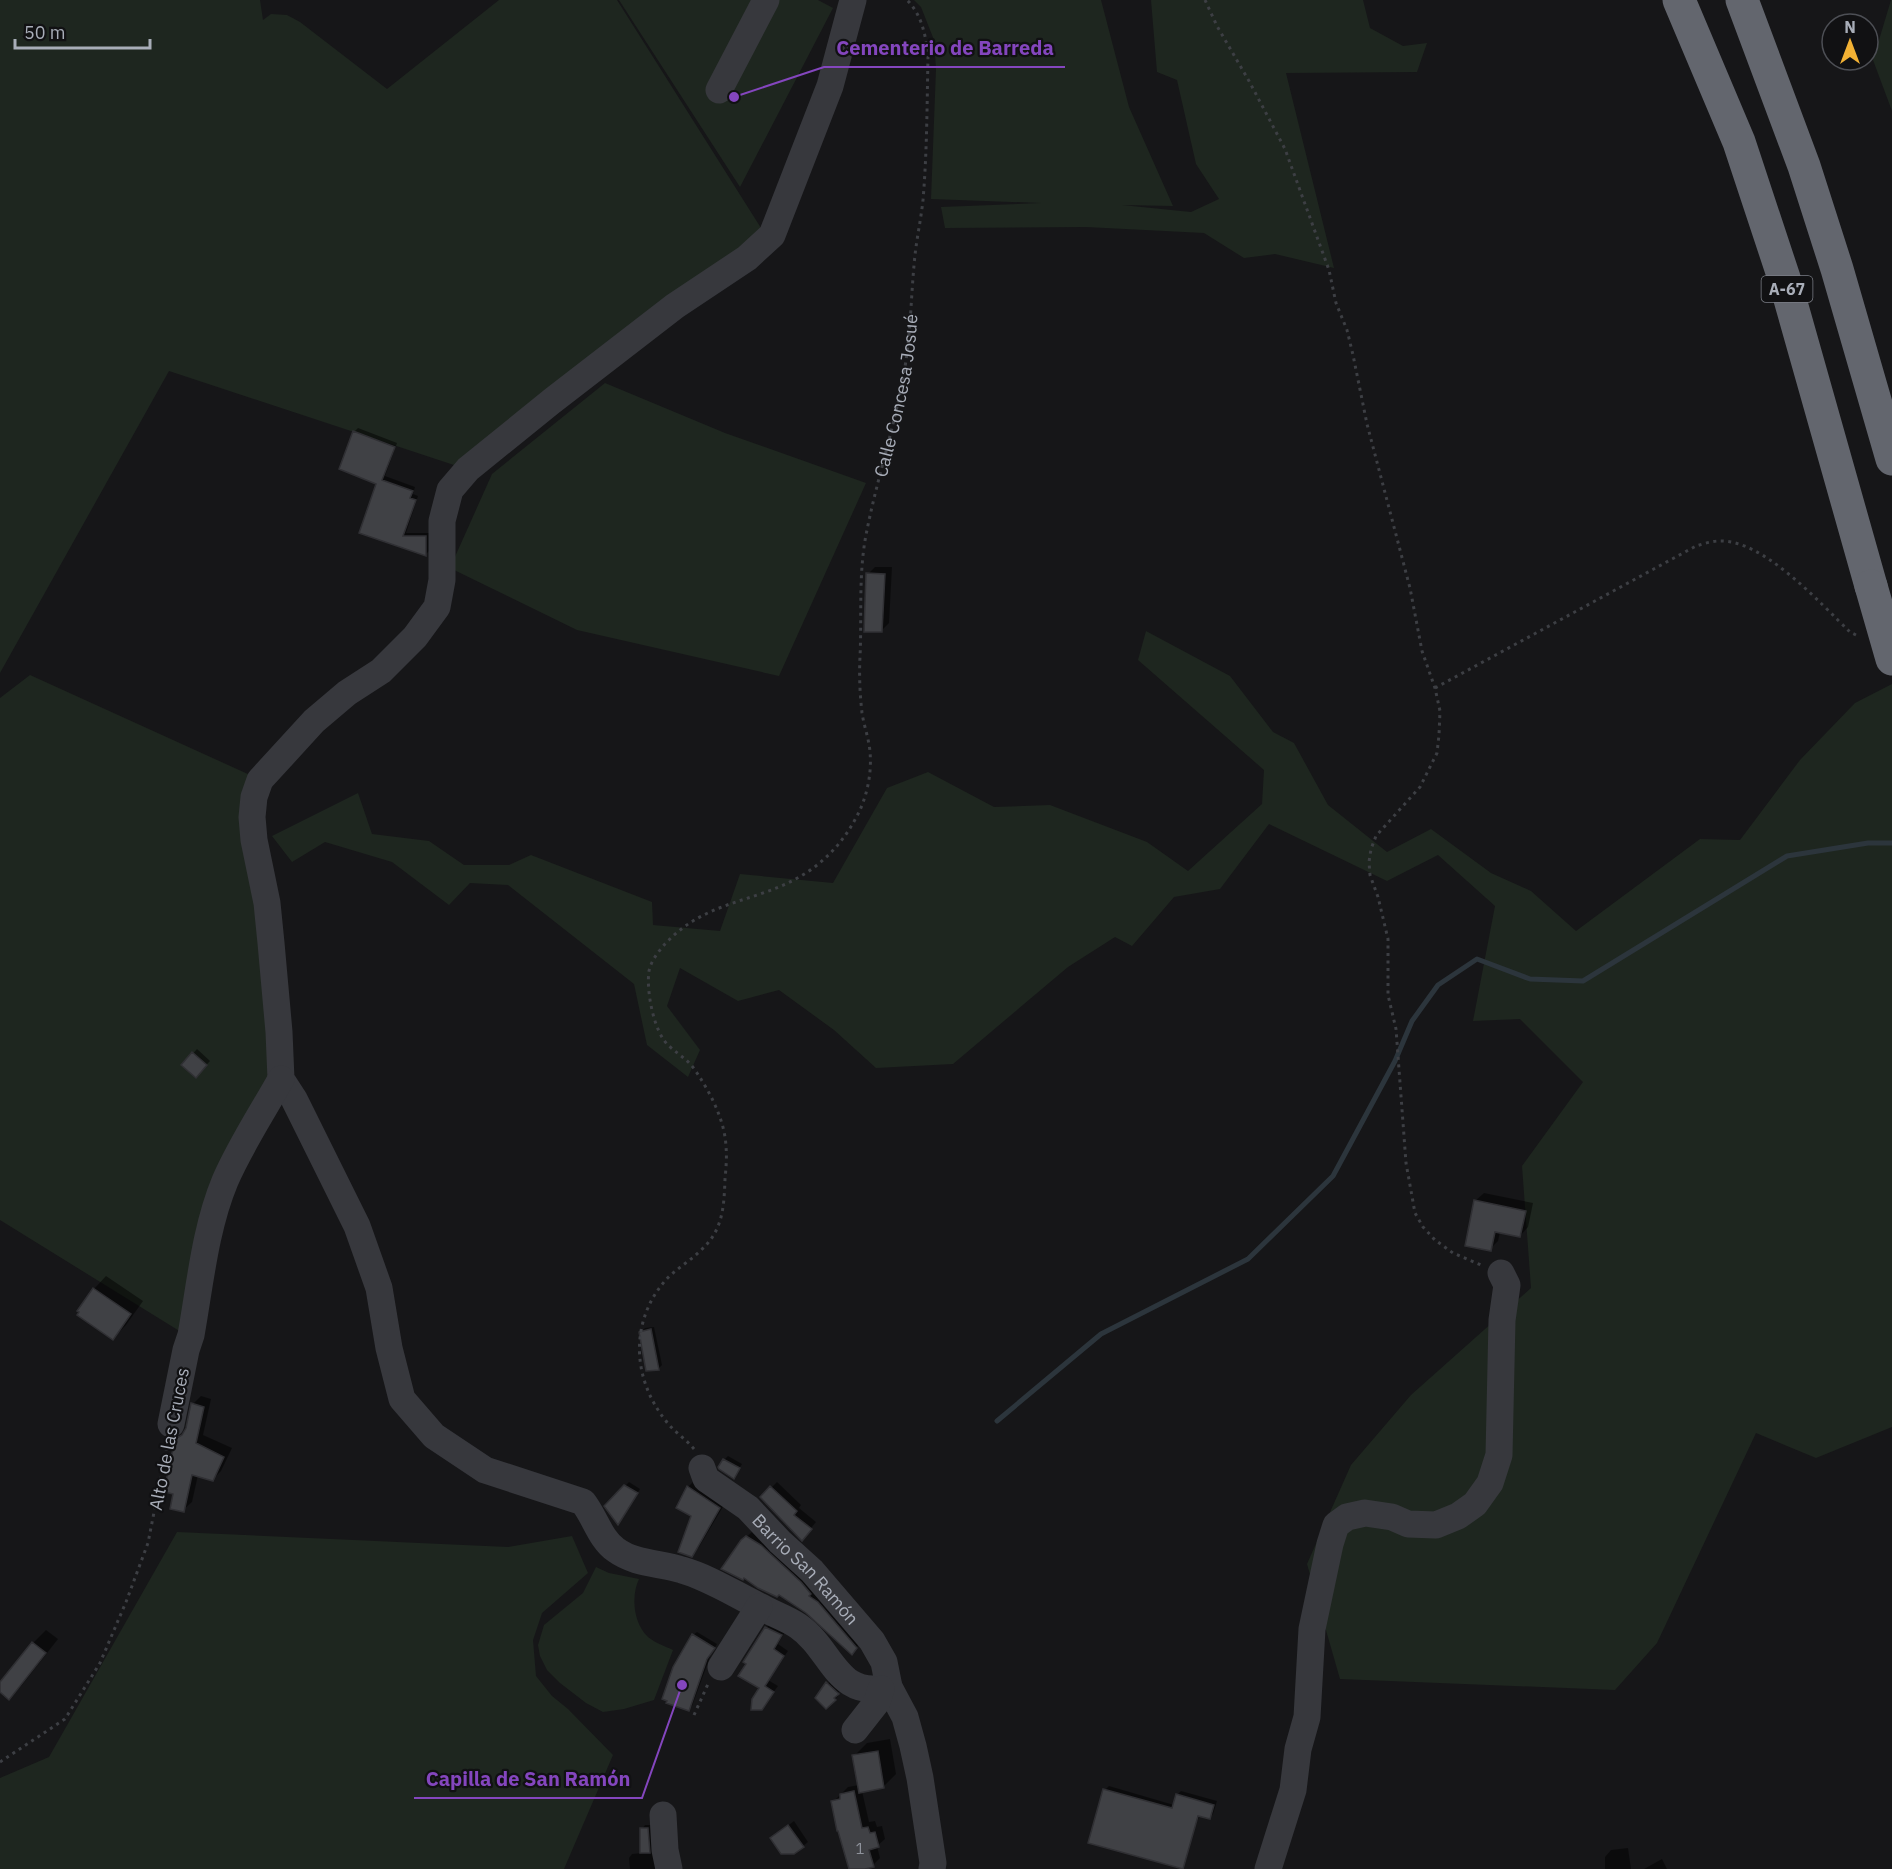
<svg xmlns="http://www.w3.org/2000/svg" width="1892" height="1869" font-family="'IBM Plex Sans',sans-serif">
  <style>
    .green { fill: #1e261f }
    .shadow { fill: #0007 }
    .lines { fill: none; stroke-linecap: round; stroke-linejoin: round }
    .stream { stroke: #2c353c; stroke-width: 5 }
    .building { fill: #404145; stroke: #303034; stroke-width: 1.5 }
    .path { stroke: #3d3f44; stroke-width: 3; stroke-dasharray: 3 4.5; stroke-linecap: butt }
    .minor { stroke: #37383d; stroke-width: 27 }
    .highway { stroke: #63666e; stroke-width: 33 }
    .highway-bridge { stroke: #63666e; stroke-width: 33 }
    .labels { text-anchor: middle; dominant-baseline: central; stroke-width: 4.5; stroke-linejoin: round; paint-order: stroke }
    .number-label { font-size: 15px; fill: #8e929b }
    .shield { fill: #111113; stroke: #7b7e86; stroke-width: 1.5 }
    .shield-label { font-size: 16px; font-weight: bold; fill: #a8adb8 }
    .street-label { font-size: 18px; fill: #a8adb8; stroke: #111113 }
    .leader { fill: none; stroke: #8446be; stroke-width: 2 }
    .callout-dot { fill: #8446be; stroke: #111113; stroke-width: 2 }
    .callout-label { font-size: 20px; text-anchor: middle; font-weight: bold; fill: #8446be; stroke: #111113; stroke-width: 4.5; stroke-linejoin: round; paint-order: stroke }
  </style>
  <rect width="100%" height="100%" fill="#161618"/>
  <!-- green -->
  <path class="green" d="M0,0H260L263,20L271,14L287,15L300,22L387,89L499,0H617L766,236L460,467L169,371L0,673Z
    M619,0H818L833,8L740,187Z
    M914,0H1101L1129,107L1173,206L1122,205L1191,212L1219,199L1196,164L1177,80L1157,72L1151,0H1363L1370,28L1403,46L1427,43L1417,72L1286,73L1334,268L1275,254L1244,258L1204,233L1086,227L945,228L941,207L1041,203L931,199L936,69L934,40L921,7Z
    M1891,0H1892V111L1873,60Z
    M605,383L725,433L866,483L779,676L577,630L450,568L492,474Z
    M1146,631L1230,676L1273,732L1294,743L1328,805L1387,852L1431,829L1491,873L1531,891L1576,931L1700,839L1740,840L1800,760L1855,703L1892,684V1427L1816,1458L1756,1433L1657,1643L1615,1690L1340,1679L1307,1564L1351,1465L1411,1395L1531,1288L1522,1166L1583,1082L1520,1019L1473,1021L1495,906L1438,855L1387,881L1269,824L1220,889L1174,897L1132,946L1115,937L1068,967L953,1064L876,1068L834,1030L779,990L738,1001L680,968L667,1006L700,1050L688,1077L647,1045L634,984L508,885L470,883L449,905L392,862L325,842L292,862L272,836L358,793L372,834L429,841L464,865H509L531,855L652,902L653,925L720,931L740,874L833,883L887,788L928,772L994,807L1050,805L1147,842L1188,871L1262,804L1264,770L1138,660Z
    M30,675L250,775L272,1076L181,1332L0,1220V698Z
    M177,1532L508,1547L572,1536L588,1573L542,1613L533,1640L536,1676L552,1696L568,1709L613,1755L564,1869H0V1778L49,1757Z
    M596,1567L609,1573L639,1579C631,1596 633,1623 648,1637C655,1643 665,1646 673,1650L654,1700L624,1709L603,1712L586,1703L560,1683L547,1670L540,1656L538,1645L544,1625L583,1593Z"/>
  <!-- shadow -->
  <path class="shadow" d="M358,428L397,443L385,476L415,487L413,494L418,496L406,533H429V551L426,554L361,532L378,483L354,432Z
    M875,567H892L889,623L882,630L868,574Z
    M197,1049L210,1061L196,1076L183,1065Z
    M1484,1193L1533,1203L1528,1227L1520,1236L1500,1232L1498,1241L1490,1249L1475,1201Z
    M106,1276L143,1301L126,1325L113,1338L94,1289Z
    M654,1327L662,1365L659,1368L641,1332L645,1328Z
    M201,1396L211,1399L203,1435L232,1448L221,1471L212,1480L198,1475L192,1502L183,1510L174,1493L176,1440L187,1430L193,1404Z
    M728,1456L742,1464L734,1477L724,1460Z
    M696,1479L727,1500L699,1547L691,1555L693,1515L678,1507L688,1487Z
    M629,1482L640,1489L621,1520L606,1506Z
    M777,1482L801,1505L799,1508L816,1522L807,1533L762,1497Z
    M752,1532L815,1588L861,1642L852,1653L742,1541Z
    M771,1623L786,1630L778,1644L788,1651L768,1680L778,1686L761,1709V1688L766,1628Z
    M46,1630L58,1639L22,1685L9,1698L0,1690V1684L33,1643Z
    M697,1632L717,1644L711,1654L692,1706L688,1709L693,1635Z
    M831,1680L841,1689L837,1694L838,1696L826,1707L817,1698Z
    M890,1739L896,1774L883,1787L862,1791L869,1822L875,1821L877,1827L882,1826L885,1839L877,1846L880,1858L873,1865L850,1869L833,1802L848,1787L859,1785L854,1756L867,1743Z
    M1109,1786L1174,1805L1177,1795L1181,1791L1217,1801L1213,1814L1210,1817L1201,1815L1196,1822L1105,1790Z
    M794,1821L808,1842L803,1846L777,1834Z
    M645,1825H651L657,1869H630L629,1858L632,1854L642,1853V1829Z
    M1628,1848L1631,1869H1605V1857L1611,1850Z
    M1662,1859L1667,1869H1644Z"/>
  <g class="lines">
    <!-- stream -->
    <path class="stream" d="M997,1421L1101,1334L1248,1259L1333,1176L1395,1061L1412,1021L1438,985L1477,959L1530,979L1583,981L1787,856L1868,843H1892"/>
  </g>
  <!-- building -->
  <path class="building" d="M353,431L395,447L382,480L413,491L410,498L416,500L403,536H426V556L359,533L376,484L339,469Z
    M866,573L885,574L882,632H864Z
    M192,1052L207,1065L196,1078L181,1065Z
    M1474,1200L1526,1211L1520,1237L1495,1232L1491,1251L1465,1246Z
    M93,1288L131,1314L113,1340L77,1315L79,1312L77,1311Z
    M651,1329L659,1370L646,1371L639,1332Z
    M191,1403L204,1407L196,1443L224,1457L213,1481L192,1475L184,1512L170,1509L173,1494L165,1492V1486L175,1439L182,1435L186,1428Z
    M723,1459L740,1468L734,1479L719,1469L718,1467Z
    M624,1485L638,1493L618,1525L604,1506Z
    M687,1486L720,1508L692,1557L678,1552L691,1516L676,1508Z
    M770,1486L797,1511L794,1515L812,1529L802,1541L760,1497Z
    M746,1536L761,1545L801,1582L811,1594L809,1596L818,1602L857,1648L852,1655L806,1613L779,1595L777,1597L758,1588L744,1578L743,1580L721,1569L741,1540Z
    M765,1627L782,1635L774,1649L784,1656L765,1686L774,1692L762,1710H751L752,1699L759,1688L738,1676L746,1664L743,1662Z
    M692,1634L715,1648L707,1659L689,1711L666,1703L667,1701L662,1699L673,1667Z
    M32,1642L46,1653L9,1700L0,1692V1682Z
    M826,1682L839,1694L834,1698L836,1700L826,1709L815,1698Z
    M878,1751L884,1788L859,1793L852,1755Z
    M1103,1789L1172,1808L1176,1794L1214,1805L1210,1819L1198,1816L1183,1869L1088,1843Z
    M854,1791L862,1828L868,1827L870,1833L875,1832L879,1847L869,1850L874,1867L865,1869H849L838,1831H837L831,1801L840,1799V1794Z
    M788,1825L804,1847L794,1854H781L770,1838Z
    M640,1828H648L650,1853H640Z"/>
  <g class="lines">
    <!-- path -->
    <g class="path">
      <path d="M1205,0L1217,26L1249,81L1285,149L1329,270L1336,303L1347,330L1353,355L1367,424L1410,588L1422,651L1435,688L1440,711L1439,735L1437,753L1420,787L1376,836L1371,849L1369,862L1370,875L1378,897L1388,939V995L1396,1029L1406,1163L1415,1213L1423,1227L1435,1240L1453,1253L1481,1265"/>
      <path d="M1435,688L1696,546C1703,544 1712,541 1719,541C1763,539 1820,603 1850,632L1858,636"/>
      <path id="s1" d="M694,1449C686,1439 674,1432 666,1421C633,1380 629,1324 664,1282C674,1270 689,1262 700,1251C723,1231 724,1207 725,1179C726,1168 727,1157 726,1147C725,1121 711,1094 697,1073C689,1060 680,1056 669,1046C654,1033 646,991 649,971C651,961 658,952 665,944C708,898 757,904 806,873C829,858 846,838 858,814C867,796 872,773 870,752C869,739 864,726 862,713C860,695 859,676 860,657C862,615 858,572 867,530C878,475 896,422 905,367C911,330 911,293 915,255C917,237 921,219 923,200C927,153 927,104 928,57C926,36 922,15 907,0"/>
      <path d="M694,1715L708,1684"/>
      <path d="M0,1762L65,1719L100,1663L126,1602L148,1543L167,1446"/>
    </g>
    <!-- minor -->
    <g class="minor">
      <path d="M853,0L830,86L772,235L747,258L675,306L552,401L468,469L450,490L442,521V580L437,607L415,637L381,671L347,693L314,721L260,780L254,797L252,817L254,840L267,903L271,943L279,1032L281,1079L294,1099L357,1226L379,1288L389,1348L402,1399L434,1436L485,1470L583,1502C595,1517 600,1539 616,1550C635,1564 660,1563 682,1570C710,1578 734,1594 761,1607C773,1614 786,1618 798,1626C833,1650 836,1700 889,1687"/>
      <path d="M719,90L766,0"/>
      <path d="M171,1424L186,1350L191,1335C200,1285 205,1229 225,1181C240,1146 262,1113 281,1079"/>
      <path id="s2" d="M702,1468L706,1479L748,1508L780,1542L812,1571L872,1641L884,1662L889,1687L905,1717L913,1746L920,1778L933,1863L932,1869"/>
      <path d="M721,1667L759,1607"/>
      <path d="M855,1730L877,1702L881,1689"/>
      <path d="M663,1815L665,1850L669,1869"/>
      <path d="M1268,1869L1293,1790L1298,1749L1307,1717L1312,1629L1330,1544L1336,1525L1347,1517L1365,1513L1392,1517L1408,1524L1436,1525L1458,1516L1475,1504L1490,1483L1499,1455L1502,1320L1507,1285L1501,1273"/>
    </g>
    <!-- highway -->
    <path class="highway" d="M1679,0L1739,142L1784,278L1871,586
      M1742,0L1804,166L1837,269L1892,459"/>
    <!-- highway-bridge -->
    <path class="highway-bridge" d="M1871,586L1892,659"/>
  </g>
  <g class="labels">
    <!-- number labels -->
    <g class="number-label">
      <text x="860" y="1848">1</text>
    </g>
    <!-- shield labels -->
    <rect class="shield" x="1761.5" y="276" width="51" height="26" rx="4.5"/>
    <g class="shield-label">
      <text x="1787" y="289">A-67</text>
    </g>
    <!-- street labels -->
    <g class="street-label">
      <text stroke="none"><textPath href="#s1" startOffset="1244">Calle Concesa Josué</textPath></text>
      <text transform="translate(169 1439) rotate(-79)">Alto de las Cruces</text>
      <text stroke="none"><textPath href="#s2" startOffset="147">Barrio San Ramón</textPath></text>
    </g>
  </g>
  <!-- callouts -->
  <path class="leader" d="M734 97L824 67H1065M682 1685L642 1798H414"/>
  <g class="callout-dot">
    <circle cx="734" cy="97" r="6"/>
    <circle cx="682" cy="1685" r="6"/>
  </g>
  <g class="callout-label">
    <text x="945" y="55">Cementerio de Barreda</text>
    <text x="528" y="1786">Capilla de San Ramón</text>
  </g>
  <!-- north arrow -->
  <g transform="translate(1850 42)"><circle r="28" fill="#111113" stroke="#4d4f55" stroke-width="1.5"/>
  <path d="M0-4.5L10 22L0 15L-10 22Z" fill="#f2b134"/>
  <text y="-9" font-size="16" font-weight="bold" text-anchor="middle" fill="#a8adb8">N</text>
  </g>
  <!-- scale -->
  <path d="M15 39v9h135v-9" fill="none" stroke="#a8adb8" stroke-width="3"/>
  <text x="24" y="39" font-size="18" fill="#a8adb8" stroke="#111113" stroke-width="4.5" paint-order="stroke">50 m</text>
</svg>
